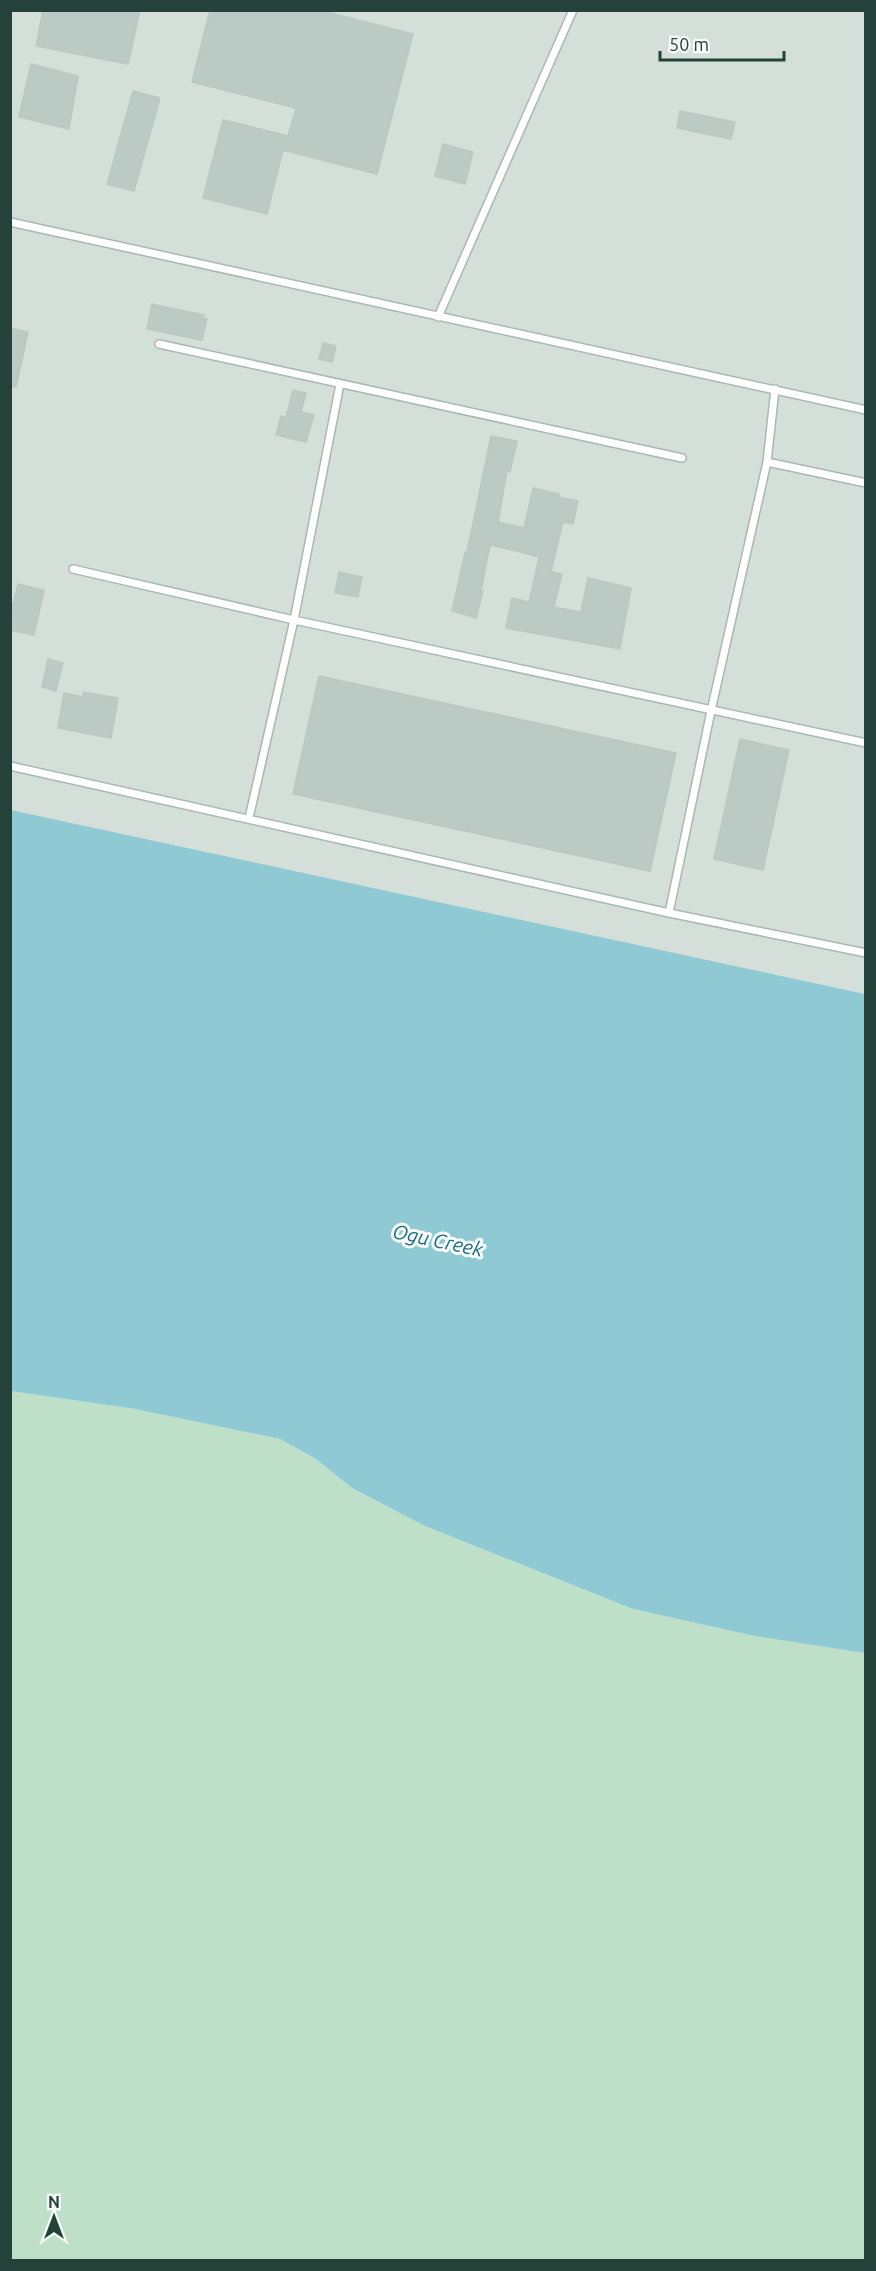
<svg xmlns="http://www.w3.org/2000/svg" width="876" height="2271" font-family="Ubuntu,sans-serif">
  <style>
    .built { fill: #d4dfda }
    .green { fill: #bfe0c8 }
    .water { fill: #8ec9d4 }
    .building { fill: #bbcac4; stroke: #b8c9c2; stroke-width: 1.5 }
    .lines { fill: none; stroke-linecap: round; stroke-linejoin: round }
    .service-casing { stroke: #a8b8b2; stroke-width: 10 }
    .service { stroke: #fff; stroke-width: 7 }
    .labels { text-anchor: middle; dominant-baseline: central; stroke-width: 6; stroke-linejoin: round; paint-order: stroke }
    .water-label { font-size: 20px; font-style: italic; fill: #1c6f80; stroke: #f7fbf9 }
  </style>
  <rect width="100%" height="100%" fill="#e6efeb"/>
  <!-- built -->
  <path class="built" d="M11,11H865V994L11,810Z"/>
  <!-- green -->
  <path class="green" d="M11,1391L135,1409L280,1439L316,1459L352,1488L425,1526L633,1609L750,1635L865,1647V2260H11Z"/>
  <!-- water -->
  <path class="water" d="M11,810L865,994V1653L750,1635L633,1609L425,1526L352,1488L316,1459L280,1439L135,1409L11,1391Z"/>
  <!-- building -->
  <path class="building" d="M43,10H140L128,64L36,46Z
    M210,10H319L413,34L377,174L283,150L267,214L203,198L223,120L288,136L296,108L192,82Z
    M31,64L78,76L69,129L19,117Z
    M133,91L160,98L134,191L107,184Z
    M680,111L735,122L731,139L677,128Z
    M443,144L473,152L465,184L435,176Z
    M152,304L204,315L203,319H207L202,340L147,329Z
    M10,328L28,332L16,387L10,386Z
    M323,343L336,346L332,362L319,359Z
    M293,390L306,393L301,412L314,415L306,442L276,435L281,416L286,418Z
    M491,436L517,441L510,472L507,471L498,522L524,528L533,488L559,494L558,497L578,501L573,524L563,522L551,572L562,574L554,607L581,612L588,578L631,588L620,649L506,628L512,598L529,602L539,557L517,551L490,545L481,591H483L476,618L452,611L465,552H467Z
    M339,572L362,577L358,597L335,593Z
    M18,584L44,590L34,635L10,630V616Z
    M48,659L63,663L56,691L42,687Z
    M319,676L676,753L650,871L293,794Z
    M83,692L118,698L111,738L58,728L64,693L83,697Z
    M740,739L789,750L763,870L714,859Z"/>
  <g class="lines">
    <defs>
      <path id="service" d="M10,222L866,410
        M438,317L573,10
        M159,344L682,458
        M767,462L866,483
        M73,569L294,620L866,743
        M10,766L669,913L866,953
        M249,818L294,620L340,384
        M669,913L711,711L767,462L775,389"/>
    </defs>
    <!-- service casing -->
    <use href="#service" class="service-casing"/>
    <!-- service -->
    <use href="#service" class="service"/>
  </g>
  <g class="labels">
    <!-- water labels -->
    <g class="water-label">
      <text transform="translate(438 1240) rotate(12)">Ogu Creek</text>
    </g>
  </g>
  <!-- border -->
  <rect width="876" height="2271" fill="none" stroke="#24423a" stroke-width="24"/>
  <!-- north arrow -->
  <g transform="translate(54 2217)" stroke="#f7fbf9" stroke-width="4.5" paint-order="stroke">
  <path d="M0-4.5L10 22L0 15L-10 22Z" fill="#24423a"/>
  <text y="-9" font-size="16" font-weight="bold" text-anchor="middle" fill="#24423a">N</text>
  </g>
  <!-- scale -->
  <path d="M660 51v9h124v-9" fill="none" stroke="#24423a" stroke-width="3"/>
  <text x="669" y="51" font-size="18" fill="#24423a" stroke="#f7fbf9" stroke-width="4.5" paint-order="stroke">50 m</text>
</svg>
